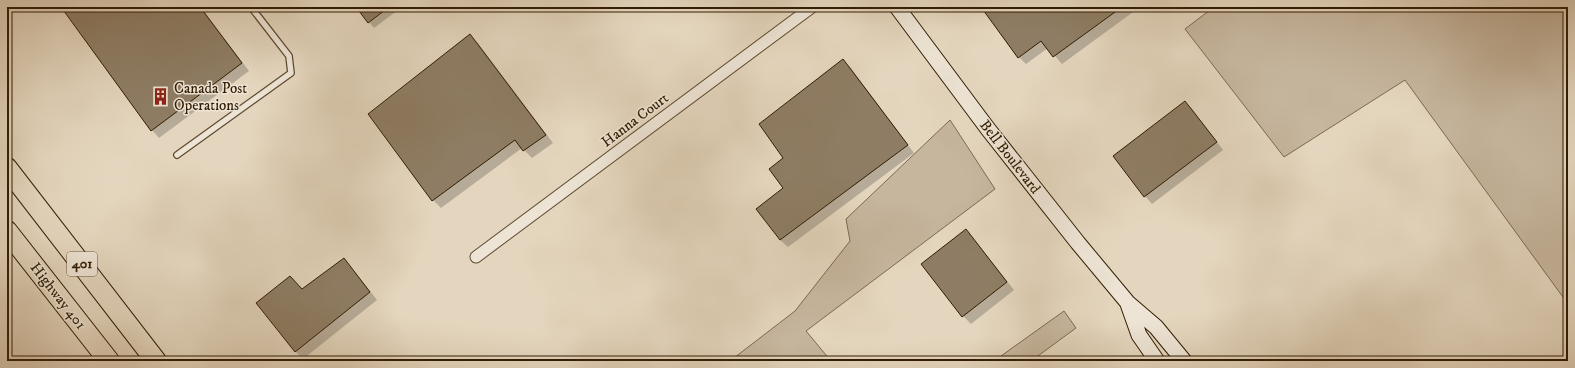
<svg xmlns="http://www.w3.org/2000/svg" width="1575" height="368" font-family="'IM FELL DW Pica',serif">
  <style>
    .green { fill: #c6b69e; stroke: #7c6950 }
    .shadow { fill: #0003 }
    .building { fill: #8e7d64; stroke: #311c02 }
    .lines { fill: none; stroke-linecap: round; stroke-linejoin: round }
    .service-casing { stroke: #5e4a31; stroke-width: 8 }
    .minor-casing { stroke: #5e4a31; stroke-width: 13 }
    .secondary-casing { stroke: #311c02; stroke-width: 17 }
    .motorway-casing { stroke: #311c02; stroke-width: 22 }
    .service { stroke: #ede4d5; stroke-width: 5.5 }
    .minor { stroke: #ede4d5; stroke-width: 11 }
    .secondary { stroke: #ede4d5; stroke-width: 15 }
    .motorway { stroke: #e4d6be; stroke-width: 20 }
    .labels { text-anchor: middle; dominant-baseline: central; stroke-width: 3; stroke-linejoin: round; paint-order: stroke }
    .shield { fill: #ede4d5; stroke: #695841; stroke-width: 1 }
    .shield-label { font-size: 14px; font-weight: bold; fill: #311c02 }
    .poi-label { font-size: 15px; fill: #311c02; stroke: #ede4d5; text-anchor: start }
    .street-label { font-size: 15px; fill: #311c02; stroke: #ede4d5 }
  </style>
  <rect width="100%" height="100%" fill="#e4d6be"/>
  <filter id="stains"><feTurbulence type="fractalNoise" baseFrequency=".005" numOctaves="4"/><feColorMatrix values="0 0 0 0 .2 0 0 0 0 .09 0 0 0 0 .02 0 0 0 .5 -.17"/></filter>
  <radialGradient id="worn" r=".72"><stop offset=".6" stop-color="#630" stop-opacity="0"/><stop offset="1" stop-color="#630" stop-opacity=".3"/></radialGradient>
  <!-- green -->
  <path class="green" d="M1214,7H1568V304L1405,80L1284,157L1185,29Z
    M950,120L995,189L806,331L831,361H730L795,311L850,241L846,219Z
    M1064,311L1076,328L1031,361H994Z"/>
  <!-- shadow -->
  <path class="shadow" d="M63,7H201L249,71L159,138L152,130Z
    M357,7H402L374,28Z
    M983,7H1140L1062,64L1048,48L1026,64L1019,57Z
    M470,36L478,43L553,143L532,158L522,148L441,208L433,200Z
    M843,60L851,68L914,153L788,247L780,240L784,188L785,158Z
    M1185,102L1193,110L1223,150L1152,204L1145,196Z
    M965,230L973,238L1014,290L971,324L963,316L923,264Z
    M351,267L377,300L303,359L295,351Z"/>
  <!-- building -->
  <path class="building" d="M61,7H200L242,63L151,131Z
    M356,7H389L368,23Z
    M981,7H1122L1053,57L1041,41L1018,58Z
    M470,34L546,135L523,151L515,140L432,201L368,114Z
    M843,59L908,145L780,240L756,209L783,188L769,169L783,158L759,124Z
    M1185,101L1217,142L1144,197L1113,156Z
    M966,229L1007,282L962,317L921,264Z
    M344,258L370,292L295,352L256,303L290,276L302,289Z"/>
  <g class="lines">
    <defs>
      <path id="service" d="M7,8L8,7
        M177,155L291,73L289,56L251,7"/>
      <path id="minor" d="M476,257L812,7"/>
      <path id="secondary" d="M897,7L988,129L1078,243L1128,303L1156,327L1184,361
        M1128,304L1139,335L1157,361"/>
      <path id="motorway" d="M7,168L156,361
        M7,231L109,361"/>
    </defs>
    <!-- service casing -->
    <use href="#service" class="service-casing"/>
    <!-- minor casing -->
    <use href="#minor" class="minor-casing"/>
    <!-- secondary casing -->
    <use href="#secondary" class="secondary-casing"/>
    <!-- motorway casing -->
    <use href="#motorway" class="motorway-casing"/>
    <!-- service -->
    <use href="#service" class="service"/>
    <!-- minor -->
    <use href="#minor" class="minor"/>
    <!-- secondary -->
    <use href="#secondary" class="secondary"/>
    <!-- motorway -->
    <use href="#motorway" class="motorway"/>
  </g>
  <!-- icons -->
  <defs>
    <symbol id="building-bare" viewBox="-9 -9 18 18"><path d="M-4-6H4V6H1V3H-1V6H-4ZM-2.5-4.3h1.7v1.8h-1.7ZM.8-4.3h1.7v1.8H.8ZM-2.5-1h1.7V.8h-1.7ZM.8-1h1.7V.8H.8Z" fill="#8f2418" stroke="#ede4d5" stroke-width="2.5" paint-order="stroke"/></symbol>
  </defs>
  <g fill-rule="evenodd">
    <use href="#building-bare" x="148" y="84" width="25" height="25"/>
  </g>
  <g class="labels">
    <!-- shield labels -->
    <rect class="shield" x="67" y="252" width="30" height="24" rx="3"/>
    <g class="shield-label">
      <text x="82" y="264">401</text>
    </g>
    <!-- poi labels -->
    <g class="poi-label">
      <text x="174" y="88">Canada Post<tspan x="174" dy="17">Operations</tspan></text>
    </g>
    <!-- street labels -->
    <g class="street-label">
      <text transform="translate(635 120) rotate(-37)">Hanna Court</text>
      <text transform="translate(1010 157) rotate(52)">Bell Boulevard</text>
      <text transform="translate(58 296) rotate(52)">Highway 401</text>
    </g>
  </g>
  <!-- margin -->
  <rect width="1575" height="368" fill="none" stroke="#e4d6be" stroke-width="24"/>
  <rect x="8" y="8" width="1559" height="352" fill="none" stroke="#311c02" stroke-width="2"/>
  <rect x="12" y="12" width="1551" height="344" fill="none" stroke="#311c02"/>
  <rect width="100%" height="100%" filter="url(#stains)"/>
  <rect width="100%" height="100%" fill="url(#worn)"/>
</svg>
